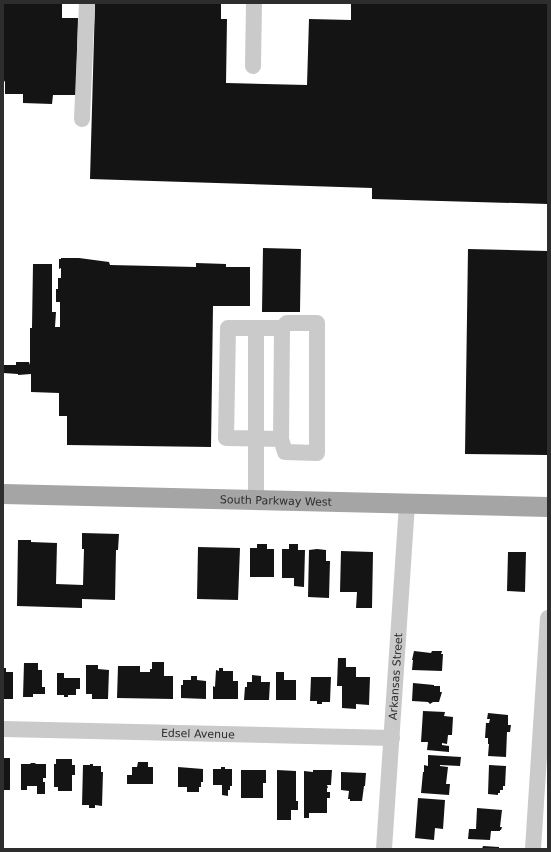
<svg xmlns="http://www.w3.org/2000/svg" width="551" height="852" font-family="'DejaVu Sans',sans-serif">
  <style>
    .building { fill: #141414 }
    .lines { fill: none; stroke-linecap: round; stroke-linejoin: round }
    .minor { stroke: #cacaca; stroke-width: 16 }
    .major { stroke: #a5a5a5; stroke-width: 20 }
    .labels { text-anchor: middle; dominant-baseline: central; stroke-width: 4; stroke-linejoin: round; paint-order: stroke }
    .street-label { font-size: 11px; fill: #2d2d2d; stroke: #fff }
  </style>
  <rect width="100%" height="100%" fill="#fff"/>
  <!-- building -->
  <path class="building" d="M3,3H62V18H78L76,95H53L52,104L23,103V94H5V82L3,79Z
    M95,3H221V19H227L226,83L307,85L309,19L351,20V3H548V204L372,199V188L90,179Z
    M263,248L301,249L300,312H262Z
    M468,249L548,251V455L465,454Z
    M61,258H79L109,262L110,265L196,267V263L226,264V267H250V306H213L211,447L67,445V416H59V393L31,392V374L18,375V374L3,373V365H16V362H29L30,365V328H32L33,264H52V312H56L55,327H60V302H56V289H58V278H61V268L59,269V259H61Z
    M82,533L119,534L118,550H116L115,600L82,599V608L17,606L18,540H31V542L57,543L56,584L83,585L84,549H82Z
    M257,544H267V549H274V577H250V548H257Z
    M289,544H298V550H305L304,587L294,586V578H282V549H289Z
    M198,547L240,548L238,600L197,599Z
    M317,549L326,550V561H330L329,598L308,597L309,550Z
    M341,551L373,552L372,608H356L357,592H340Z
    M508,552H526L525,592L507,591Z
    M414,651L431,653L432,651H442L441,654H443L442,671L412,670L413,660H412Z
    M338,658H346V667H356V677H370L369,705L356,704V709L342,708V686H337Z
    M152,662H164V676H173V699L117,698L118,666H140V672H150V669H152Z
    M24,663H38V670H42V687H45V694H33V697H23Z
    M86,665H98V669L109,670L108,699H92V694H86Z
    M3,668H6V672H13V699H3Z
    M219,668H223V671H233V681H238V699H213V686L215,687L216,670L219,671Z
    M276,672H284V680H296V700H276Z
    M57,673H64V678H80V689H76V695H68V697H64V695H57Z
    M252,675L261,676V682H270L269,700H244L245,687H247V682H252Z
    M191,676H197V680L206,681V699L181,698V685H183V680H191Z
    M311,677H331L330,702H322V704H317V701H310Z
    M413,683L434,685V686H440V692H442L439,702H433L430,704L428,702L412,701Z
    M423,711L445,712L444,716L453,717L452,735H448L447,744L442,743V745L449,746V752L427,750L428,742H421Z
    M488,713L508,715V725H511L510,732H507L506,757L488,756L489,744H488V738H485L486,723H489L490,719H487Z
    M428,755L461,757L460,766L440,765V766L448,767L446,784H450L449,795L421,793L423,772H424V765L428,766Z
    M3,758H10V790H3Z
    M56,759H72V765H75V775H72V791H58V787H54V764H56Z
    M138,762H148V767H153V784H127V775H132V767H137Z
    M31,763H35L36,764H46V778H43V782H45V794H37V786H27V790H21V764H30Z
    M90,764H93V766H101V772H103L102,806L95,805V808H89V805H82L83,765H90Z
    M489,765L506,766L505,786H503V790H500V793H498V795L488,794Z
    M178,767L203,769V782H201V787H199V792H187V787H178Z
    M221,767H225V769H232V786H230V790H228V796L222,795V785H213V769H221Z
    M241,770H266V783H263V798H241Z
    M277,770L296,771V801H298V810H291V820H277Z
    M313,770H332L331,785H327L328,788H327V792H330V798H327V813H309V818H304V771L313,772Z
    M341,772L366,773L365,786H364L362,801H350V799H348L349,791L341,790Z
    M418,798L445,800L443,829L435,828L434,840L415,838Z
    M477,808L502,810L500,827H502L501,830H500V831H491L490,840L468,839L469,829H476Z
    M483,846L499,847V849H482Z"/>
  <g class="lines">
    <!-- minor -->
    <g class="minor">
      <path d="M253,66L254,3"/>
      <path d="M82,119L87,3"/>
      <path d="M287,323H317V453L285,452L281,439L226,438L228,328H282Z"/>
      <path d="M281,439L282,328"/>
      <path d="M256,500V328"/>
      <path id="s1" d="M3,729L392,738"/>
      <path id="s2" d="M384,849L407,504"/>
      <path d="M533,849L548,618"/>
    </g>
    <!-- major -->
    <path class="major" id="s3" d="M3,494L548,507"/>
  </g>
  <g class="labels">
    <!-- street labels -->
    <g class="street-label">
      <text stroke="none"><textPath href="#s3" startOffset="273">South Parkway West</textPath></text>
      <text stroke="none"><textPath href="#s2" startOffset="173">Arkansas Street</textPath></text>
      <text stroke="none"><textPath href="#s1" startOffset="195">Edsel Avenue</textPath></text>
    </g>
  </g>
  <!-- border -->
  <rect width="551" height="852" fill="none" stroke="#2d2d2d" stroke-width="8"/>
</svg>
